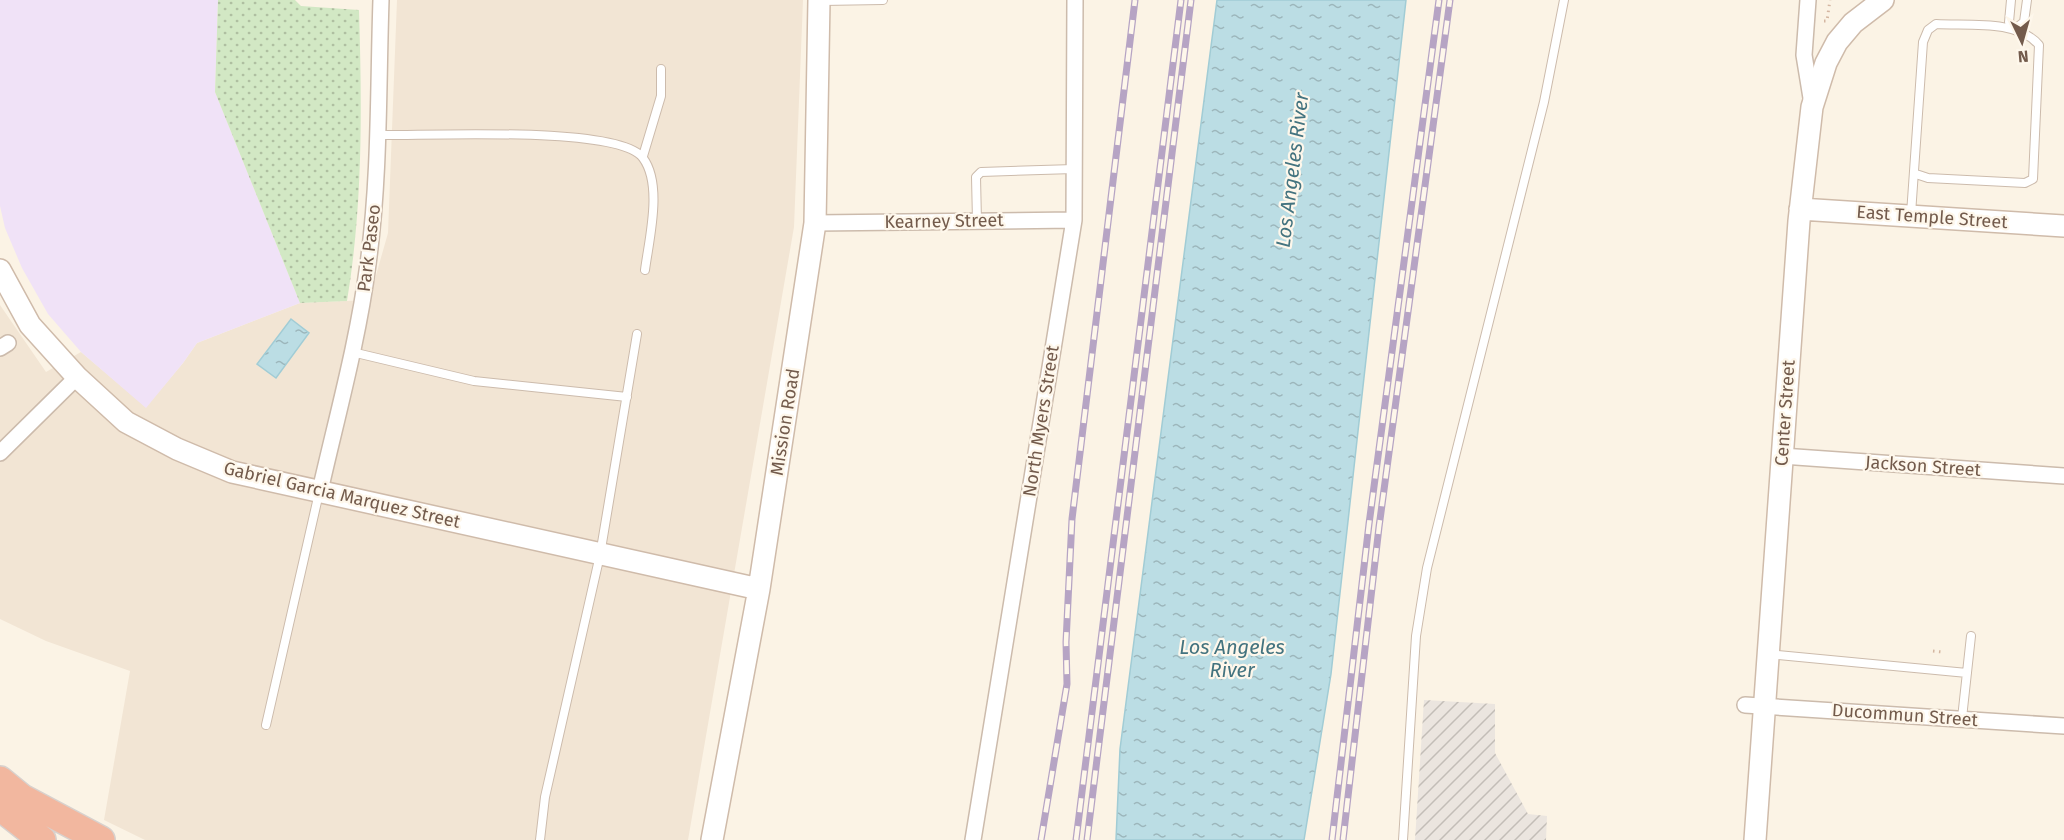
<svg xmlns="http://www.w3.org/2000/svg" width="2064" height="840" font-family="'Fira Sans',sans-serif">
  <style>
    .residential { fill: #f2e5d4 }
    .industrial { fill: url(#industrial-furrows) }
    .education { fill: #f0e2f7 }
    .park { fill: url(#park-dots) }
    .water { fill: url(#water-ripples); stroke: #a1ccd5; stroke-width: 1.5 }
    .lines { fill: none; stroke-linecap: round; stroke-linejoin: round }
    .lane-casing { stroke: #ccbbac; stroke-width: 10 }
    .street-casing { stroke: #ccbbac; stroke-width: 18 }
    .secondary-casing { stroke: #cfbbaa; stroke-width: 24 }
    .highway-casing { stroke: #d8d1cd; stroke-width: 30 }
    .path { stroke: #d4b6a1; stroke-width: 3; stroke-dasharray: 1.5 4.5; stroke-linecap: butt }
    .lane { stroke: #fff; stroke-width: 8 }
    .street { stroke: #fff; stroke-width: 15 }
    .secondary { stroke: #fff; stroke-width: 21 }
    .highway { stroke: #f2b79f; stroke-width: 27 }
    .rail-casing { stroke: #b6a4c4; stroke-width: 7 }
    .rail { stroke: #fef7eb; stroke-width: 4.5; stroke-dasharray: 14; stroke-linecap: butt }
    .labels { text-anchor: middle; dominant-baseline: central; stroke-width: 4.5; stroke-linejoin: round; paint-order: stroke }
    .street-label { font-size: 18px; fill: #735b4c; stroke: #fef7eb }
    .water-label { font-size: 20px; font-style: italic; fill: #43737f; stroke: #fef7eb }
  </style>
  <defs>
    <pattern id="industrial-furrows" width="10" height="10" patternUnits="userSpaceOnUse" patternTransform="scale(1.5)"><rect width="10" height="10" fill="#ebe5df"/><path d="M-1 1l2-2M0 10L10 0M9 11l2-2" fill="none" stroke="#c3bdb7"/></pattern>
    <pattern id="park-dots" width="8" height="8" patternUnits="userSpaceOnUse" patternTransform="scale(1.5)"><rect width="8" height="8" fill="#d2e8c4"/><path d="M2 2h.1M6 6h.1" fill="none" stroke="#afbfa1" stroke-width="1.8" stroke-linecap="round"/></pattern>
    <pattern id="water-ripples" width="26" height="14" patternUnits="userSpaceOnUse" patternTransform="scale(1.5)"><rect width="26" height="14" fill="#bbdde4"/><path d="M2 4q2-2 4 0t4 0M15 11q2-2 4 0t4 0" fill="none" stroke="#9cb6bb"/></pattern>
  </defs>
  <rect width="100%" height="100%" fill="#fbf3e5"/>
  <!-- residential -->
  <path class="residential" d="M397,0H803L794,227L688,840H145L104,820L130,671L46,641L0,619V305L46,372L81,352L146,407L183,363L197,343L300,303L369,300L388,233Z"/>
  <!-- industrial -->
  <path class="industrial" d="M1424,700L1495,704V753L1528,814L1547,816L1546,840H1415Z"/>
  <!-- education -->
  <path class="education" d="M0,0H218L215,92L300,303L197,343L183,363L146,408L81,352L48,314L22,268L5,228L0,206Z"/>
  <!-- park -->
  <path class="park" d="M218,0H295L301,6L359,10C362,107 363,205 347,301L300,303L215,92Z"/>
  <!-- water -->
  <path class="water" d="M1217,0H1406L1331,674L1304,840H1116L1120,749Z
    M291,319L309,333L276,378L257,364Z"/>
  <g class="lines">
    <defs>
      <path id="lane" d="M2011,0L2009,22L2015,29
        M822,1L883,0
        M2015,29L2024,22L2027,0
        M378,135C424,136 619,125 643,158C663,185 649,239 645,270
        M643,156L661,96V69
        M1911,214L1923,42L1928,30L1936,24C1967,26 2017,19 2039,45L2033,179L2025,183L1928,178L1916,174
        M977,221L976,177L981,172L1074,169
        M352,352L474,381L627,397
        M1768,654L1967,673
        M1962,718L1971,636
        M266,725L319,493
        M540,840L545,797L600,555L637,334
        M1403,840L1416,636L1427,568L1544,102L1564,0"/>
      <path id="street" d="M1808,0L1804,55L1812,104
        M815,223L1074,220
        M0,348L8,343
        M0,453L77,377
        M1782,456L2064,476
        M320,491C337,416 358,341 368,264C380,176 378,88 381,0
        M1745,705L2064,726
        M973,840L1074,220L1075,0"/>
      <path id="secondary" d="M1800,209L2064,226
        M0,270L30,325L77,377L126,422L177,449L232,472L759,589
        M712,840L759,589L815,223L819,0
        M1755,840L1799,221L1812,107L1826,63L1837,42L1853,23L1883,0"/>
      <path id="highway" d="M0,780L22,798L101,840
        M0,807L42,840"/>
    </defs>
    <!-- lane casing -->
    <use href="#lane" class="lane-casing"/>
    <!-- street casing -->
    <use href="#street" class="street-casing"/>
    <!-- secondary casing -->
    <use href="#secondary" class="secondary-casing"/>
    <!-- highway casing -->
    <use href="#highway" class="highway-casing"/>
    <!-- path -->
    <path class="path" d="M1824,21H1827L1830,0
      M1933,651L1942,652"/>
    <!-- lane -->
    <use href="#lane" class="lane"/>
    <!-- street -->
    <use href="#street" class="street"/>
    <!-- secondary -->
    <use href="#secondary" class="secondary"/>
    <!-- highway -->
    <use href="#highway" class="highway"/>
    <defs>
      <path id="rail" d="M1041,840L1067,684L1066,642L1072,519L1135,0
        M1076,840L1181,0
        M1087,840L1191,0
        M1332,840L1369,524L1439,0
        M1343,840L1379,527L1450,0"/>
    </defs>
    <!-- rail casing -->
    <use href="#rail" class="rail-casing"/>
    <!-- rail -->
    <use href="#rail" class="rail"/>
  </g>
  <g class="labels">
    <!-- street labels -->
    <g class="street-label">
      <text transform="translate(1932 217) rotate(4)">East Temple Street</text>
      <text transform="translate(944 221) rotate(-1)">Kearney Street</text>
      <text transform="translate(369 248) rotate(-83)">Park Paseo</text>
      <text transform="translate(1785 413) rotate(-86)">Center Street</text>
      <text transform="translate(1041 421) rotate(-81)">North Myers Street</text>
      <text transform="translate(785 422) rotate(-81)">Mission Road</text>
      <text transform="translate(1923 466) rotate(4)">Jackson Street</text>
      <text transform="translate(342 495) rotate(13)">Gabriel Garcia Marquez Street</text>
      <text transform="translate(1905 715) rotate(4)">Ducommun Street</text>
    </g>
    <!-- water labels -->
    <g class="water-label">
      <text transform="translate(1292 170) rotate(-83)">Los Angeles River</text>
      <text x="1232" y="647">Los Angeles<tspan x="1232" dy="23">River</tspan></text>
    </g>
  </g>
  <!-- north arrow -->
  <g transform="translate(2022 42) rotate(175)" stroke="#fef7eb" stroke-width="4.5" paint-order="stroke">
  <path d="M0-4.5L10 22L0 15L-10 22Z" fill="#735b4c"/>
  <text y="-9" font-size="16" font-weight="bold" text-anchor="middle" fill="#735b4c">N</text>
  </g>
</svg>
